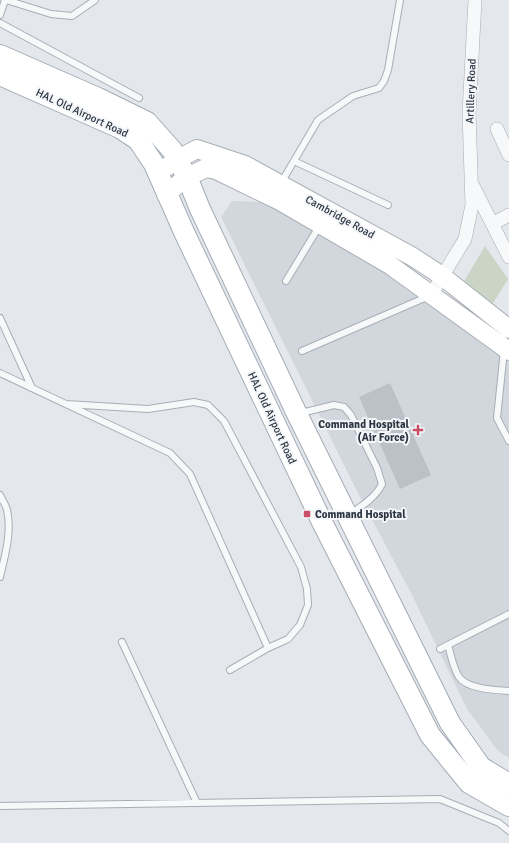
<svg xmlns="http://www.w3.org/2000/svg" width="509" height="843" font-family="Signika,sans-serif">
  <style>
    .built { fill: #d2d7dd }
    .green { fill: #cad5c6 }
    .building { fill: #bcc1c8 }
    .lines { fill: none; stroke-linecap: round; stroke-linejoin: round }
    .lane-casing { stroke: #a9aeb5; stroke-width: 8 }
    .street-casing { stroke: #a9aeb5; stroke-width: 14 }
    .secondary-casing { stroke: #a9aeb5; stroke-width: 20 }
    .primary-casing { stroke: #a4acb7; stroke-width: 22 }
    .lane { stroke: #f7f8fa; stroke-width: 6 }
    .street { stroke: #f7f8fa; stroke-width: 13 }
    .secondary { stroke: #fff; stroke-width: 18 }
    .primary { stroke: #fff; stroke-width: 20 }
    .poi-dot { fill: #c95068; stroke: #f4f6f9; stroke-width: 1.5 }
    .labels { text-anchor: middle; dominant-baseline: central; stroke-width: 4; stroke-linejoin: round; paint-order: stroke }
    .street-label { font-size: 11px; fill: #2c3643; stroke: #f4f6f9 }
    .poi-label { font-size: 11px; font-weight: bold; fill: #2c3643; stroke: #f4f6f9; text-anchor: end }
  </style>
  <rect width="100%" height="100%" fill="#e4e7eb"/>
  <!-- built -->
  <path class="built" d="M232,201L264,202L384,273L509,362V758L498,751L467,709L412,595L360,497L221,217Z"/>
  <!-- green -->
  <path class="green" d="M485,246L508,279L487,313L459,290Z"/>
  <!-- building -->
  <path class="building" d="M390,383L431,475L400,489L359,397Z"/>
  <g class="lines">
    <defs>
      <path id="lane" d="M6,0L51,14L72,16L95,0
        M0,15L5,0
        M0,23L139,98
        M294,161L388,205
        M281,183L318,120L353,96L379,88L384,81L388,70L400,0
        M286,281L320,225
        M0,318L32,388
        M504,350L497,418L509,441
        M302,351L429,296
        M0,373L170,453L190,474L268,648
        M66,404L148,409L194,402L208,405L224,421L301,567L307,589L308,605L300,625L288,639L268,648L230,670
        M301,413L334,405L344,407L351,415L377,468L382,484C376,497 362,506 350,514
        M0,495C2,500 6,505 7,510C12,531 5,556 0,577
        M122,642L197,803
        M448,645C451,655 453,668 459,677C467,689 495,690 509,691
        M440,649L509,614
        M0,806L440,799L499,823L509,831"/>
      <path id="street" d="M497,129L509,155
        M473,186L509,257
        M492,224L509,215
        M431,295L465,239L472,205L469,113L475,0"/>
      <path id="secondary" d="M158,173L178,159L197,149L245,165L413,257L442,276L509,329
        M166,194L187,177L206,168L216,170L280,201L390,265L509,351"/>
      <path id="primary" d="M0,55L98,98L147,122L172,150L187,177L200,209L297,414L450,723L481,767L509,784
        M0,75L120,128L138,140L154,164L184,232L321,520L430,735L469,783L509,806"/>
    </defs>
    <!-- lane casing -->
    <use href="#lane" class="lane-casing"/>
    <!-- street casing -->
    <use href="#street" class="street-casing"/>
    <!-- secondary casing -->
    <use href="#secondary" class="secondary-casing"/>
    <!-- primary casing -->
    <use href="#primary" class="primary-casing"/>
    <!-- lane -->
    <use href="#lane" class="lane"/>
    <!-- street -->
    <use href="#street" class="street"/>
    <!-- secondary -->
    <use href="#secondary" class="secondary"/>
    <!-- primary -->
    <use href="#primary" class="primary"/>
  </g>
  <!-- markers -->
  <g class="poi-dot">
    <path d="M416 424h4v4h4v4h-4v4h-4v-4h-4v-4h4z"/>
    <rect x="303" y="510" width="8" height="8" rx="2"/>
  </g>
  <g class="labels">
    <!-- street labels -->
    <g class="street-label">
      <text transform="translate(471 91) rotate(-88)">Artillery Road</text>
      <text transform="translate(82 113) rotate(25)">HAL Old Airport Road</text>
      <text transform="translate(340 217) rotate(29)">Cambridge Road</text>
      <text transform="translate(272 418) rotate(65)">HAL Old Airport Road</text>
    </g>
    <!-- poi labels -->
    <g class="poi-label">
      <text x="409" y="424">Command Hospital<tspan x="409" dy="13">(Air Force)</tspan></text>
      <text x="315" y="514" text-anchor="start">Command Hospital</text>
    </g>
  </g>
</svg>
